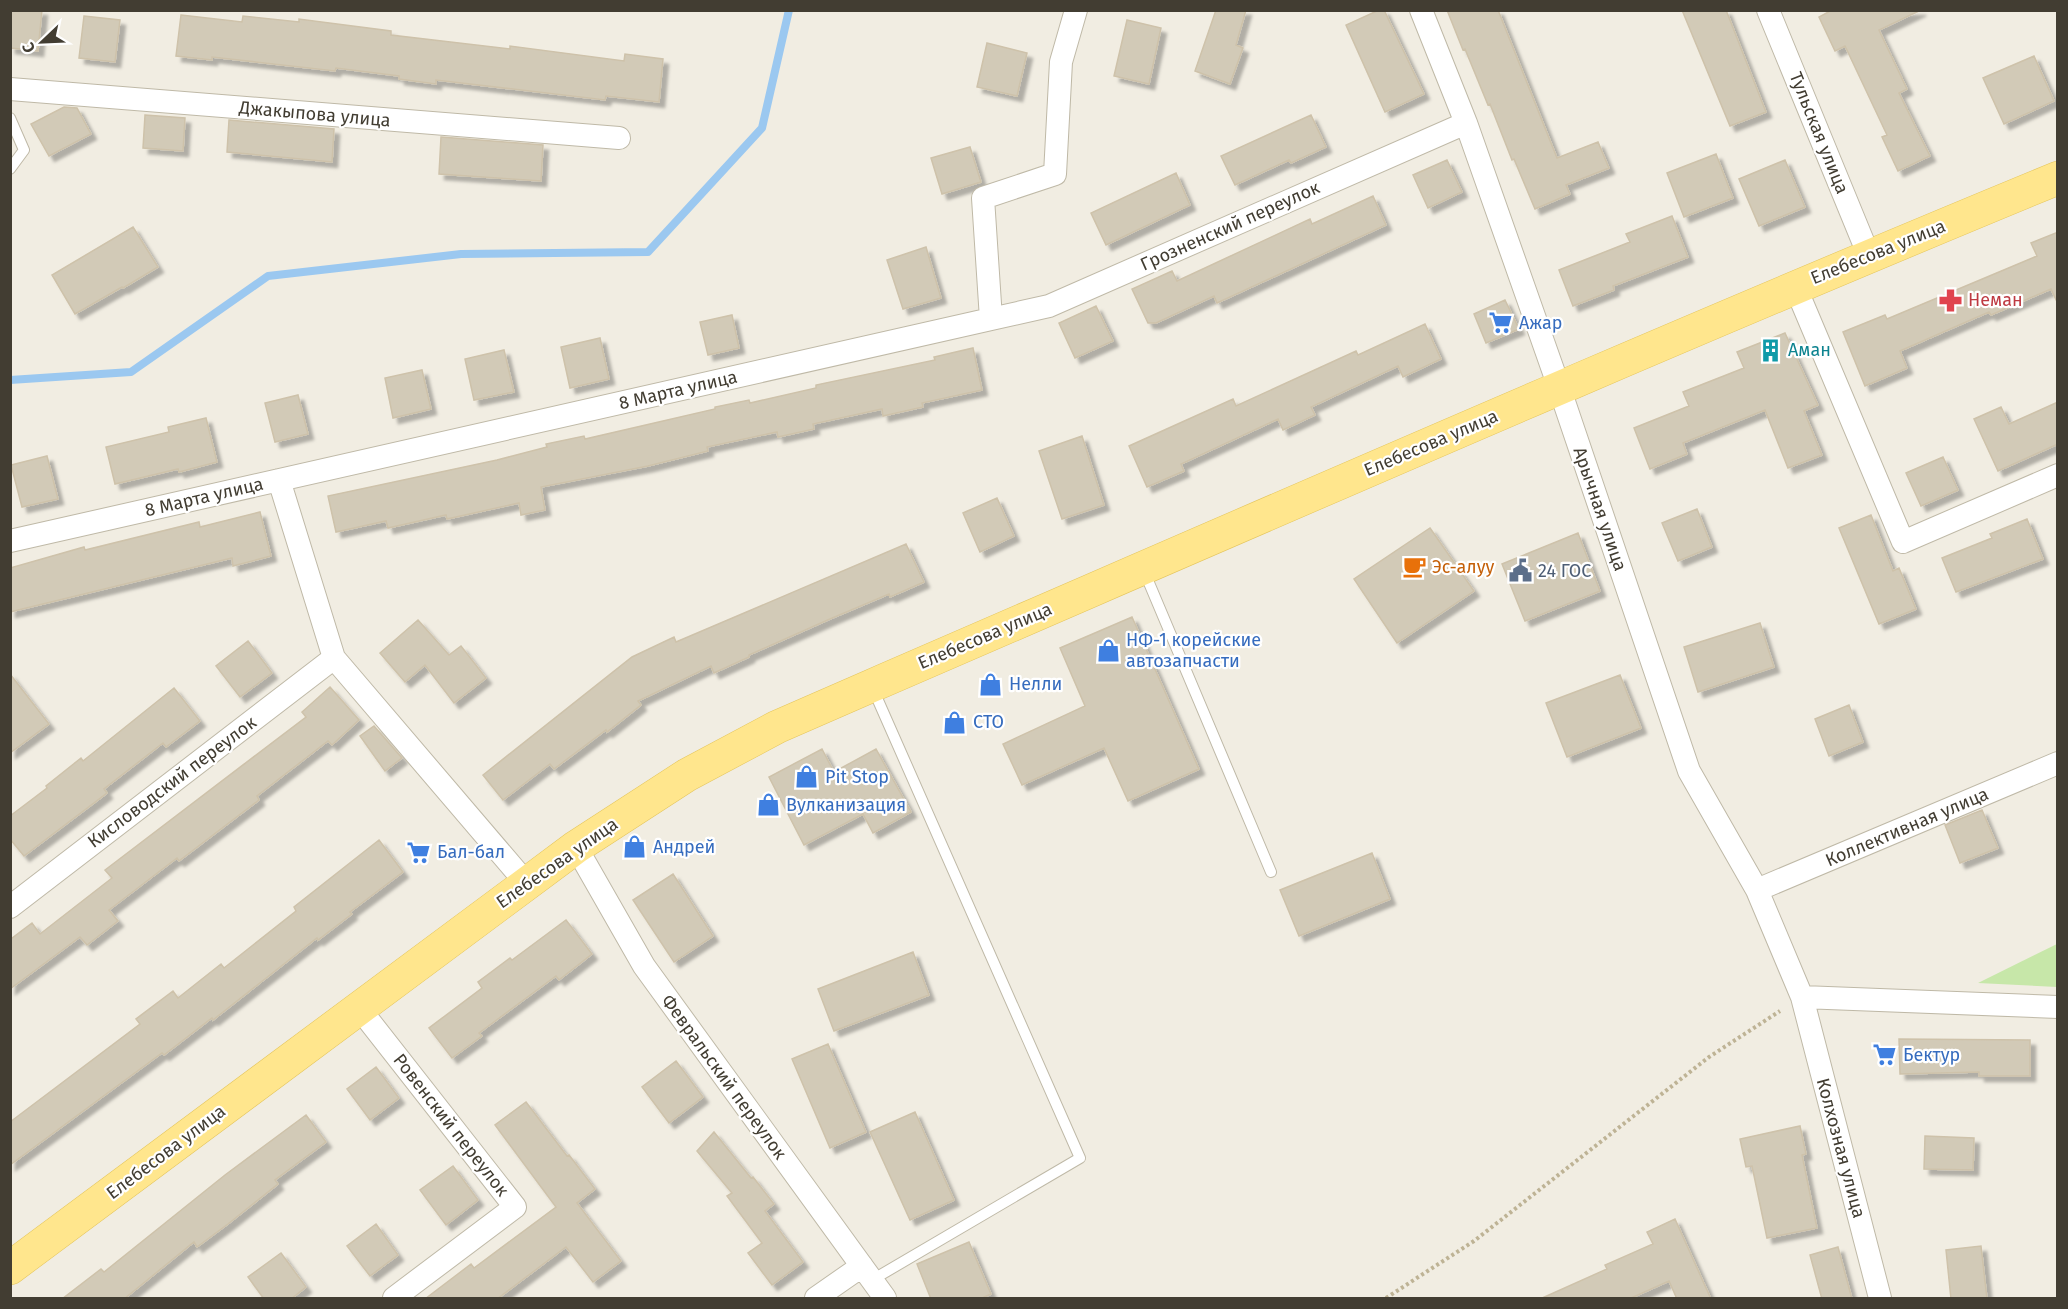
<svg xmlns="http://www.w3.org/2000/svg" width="2068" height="1309" font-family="'Fira Sans',sans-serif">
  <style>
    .green { fill: #c7e7a9 }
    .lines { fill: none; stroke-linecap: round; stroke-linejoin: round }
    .stream { stroke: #9bc8f0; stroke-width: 8 }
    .building { fill: #d2cab7; stroke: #cec2aa; stroke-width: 1.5; filter: url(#shadow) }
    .service-casing { stroke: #bfb9a7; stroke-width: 12 }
    .minor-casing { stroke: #bfb9a7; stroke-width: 24 }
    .primary-casing { stroke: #e4c55c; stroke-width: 34 }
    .path { stroke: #beb395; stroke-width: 4; stroke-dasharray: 3 3; stroke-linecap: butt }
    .service { stroke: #fff; stroke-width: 10 }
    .minor { stroke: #fff; stroke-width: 22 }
    .primary { stroke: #ffe68d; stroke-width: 33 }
    .labels { text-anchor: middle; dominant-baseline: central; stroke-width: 4.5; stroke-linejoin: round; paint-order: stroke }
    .street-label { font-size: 18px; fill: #423d32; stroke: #fff }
    .health-label { font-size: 18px; fill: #be3a42; stroke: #fff; text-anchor: start }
    .shop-label { font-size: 18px; fill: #366cbe; stroke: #fff; text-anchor: start }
    .culture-label { font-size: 18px; fill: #0d838f; stroke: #fff; text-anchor: start }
    .food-label { font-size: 18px; fill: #c56008; stroke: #fff; text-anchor: start }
    .service-label { font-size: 18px; fill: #4e5e75; stroke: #fff; text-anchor: start }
  </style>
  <defs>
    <filter id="shadow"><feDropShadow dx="5.5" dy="5.5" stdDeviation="1.5" flood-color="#0004"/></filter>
  </defs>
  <rect width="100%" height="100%" fill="#f1ede2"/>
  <!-- green -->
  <path class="green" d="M2057,944V987L1978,983Z"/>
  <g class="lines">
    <!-- stream -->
    <path class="stream" d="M10,380L131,372L268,276L461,254L648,252L762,128L789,10"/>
  </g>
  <!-- building -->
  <path class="building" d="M10,10H42L38,51L10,48Z
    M1216,10H1246L1236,45L1243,48L1230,84L1195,71Z
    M1379,10H1384L1424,94L1385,112L1346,25Z
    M1447,10H1498L1557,158L1598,142L1609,168L1566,185L1570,194L1535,209L1514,159L1512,160L1490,104L1488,105L1465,49L1463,50Z
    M1682,10H1726L1766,112L1730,126Z
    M1832,10H1921L1879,30L1907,89L1899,93L1930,156L1898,171L1882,137L1887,135L1845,46L1835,51L1819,17Z
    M181,15L242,22L243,16L299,22V19L391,31V35L510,49V46L624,61L625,54L663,59L659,102L606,96L605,100L436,80V84L399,79V76L336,68L335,71L212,57V60L176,56Z
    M84,16L120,20L115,62L79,58Z
    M1127,20L1161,28L1149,84L1114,76Z
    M987,43L1027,53L1017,96L977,87Z
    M2034,56L2054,101L2004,124L1983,78Z
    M64,107L77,108L91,134L49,156L31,124Z
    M145,115L185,118L183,151L143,148Z
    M1311,115L1326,147L1291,163L1289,160L1235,185L1221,156Z
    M229,120L334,129L332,162L227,152Z
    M441,137L543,145L541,181L439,174Z
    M970,147L981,182L942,194L931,158Z
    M1716,154L1733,198L1684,217L1667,173Z
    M1447,160L1462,192L1428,208L1413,175Z
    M1785,160L1805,207L1759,226L1739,179Z
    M1176,173L1190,205L1106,245L1091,213Z
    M1373,196L1386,225L1217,303L1214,296L1156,323H1148L1132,289L1172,271L1177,281L1310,219L1312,224Z
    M1672,216L1688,257L1613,286L1614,290L1573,306L1559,270L1630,242L1626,234Z
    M133,227L158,267L123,288L122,287L75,314L52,275Z
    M2058,232V304L2051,289L1991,315L1989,312L1900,351L1907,368L1865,386L1843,332L1885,315L1887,319L2037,256L2031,243Z
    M926,247L941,298L903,309L887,260Z
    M1505,300L1519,329L1486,343L1474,314Z
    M1096,306L1113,341L1075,358L1059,323Z
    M732,315L739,348L708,355L700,322Z
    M1425,324L1441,359L1403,377L1398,366L1311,407L1315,415L1283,430L1278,419L1181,464L1184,471L1147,487L1129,446L1233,399L1236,406L1356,351L1358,355Z
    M1785,333L1818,405L1804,411L1822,455L1788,468L1765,410L1683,443L1687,454L1650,469L1634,428L1689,406L1683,392L1744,368L1737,352Z
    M600,338L609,379L570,388L561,347Z
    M973,348L982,390L922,403L923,407L883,416L882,409L813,424L814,429L778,437L777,432L707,447L708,451L648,466L541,487L545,510L521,515L519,503L447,519L446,515L388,528L386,521L336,532L328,496L497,460L547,447L546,444L584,436L585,439L715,409V407L749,400L750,403L816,388V385L935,360L934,357Z
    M504,350L514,392L474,400L465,359Z
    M422,370L431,409L393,418L385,378Z
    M298,395L308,434L275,442L265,403Z
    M2058,402V444L1998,471L1974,419L2001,407L2009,424Z
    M206,418L217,462L179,472L178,469L115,484L106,447L169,432L168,427Z
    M1082,436L1104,505L1062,519L1039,451Z
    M47,456L58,499L22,507L11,465Z
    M1943,457L1958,490L1921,506L1906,473Z
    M997,498L1014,536L980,552L963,513Z
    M1697,509L1712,547L1678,561L1662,523Z
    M260,512L271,556L233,566L232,558L10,612V568L84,547L85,550L199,522L200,527Z
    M1871,515L1893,571L1899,568L1916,609L1879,624L1839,528Z
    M2027,519L2043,559L1956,592L1942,558L1992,538L1990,534Z
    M1430,528L1474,591L1397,643L1354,579Z
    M1578,533L1600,591L1525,621L1502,564Z
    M906,544L924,582L890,597L889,594L830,619L749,655V657L714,673L711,666L638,701L641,705L607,732L606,730L554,769L550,764L503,800L483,775L632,657L674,637L676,642Z
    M1132,617L1199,769L1128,801L1104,748L1022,785L1003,744L1085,706L1060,648Z
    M418,620L449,655L461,646L486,678L454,703L425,665L405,682L380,653Z
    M1760,623L1774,667L1698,692L1684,647Z
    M248,641L272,673L240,697L216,666Z
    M10,674L49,724L10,753Z
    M1620,675L1641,728L1567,757L1546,703Z
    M330,687L359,720L332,745L328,741L257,796L259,800L179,861L177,858L109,910L118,921L87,945L80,937L10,989L11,939L32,923L40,934L112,878L105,870L306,717L302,712Z
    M174,688L200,721L166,747L163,743L104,789L107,793L24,856L10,839V816L47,788L46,786L81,758L83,761Z
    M1849,705L1863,742L1829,756L1815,719Z
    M374,726L402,758L385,771L360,736Z
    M822,749L834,772L876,749L911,812L873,833L863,814L804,845L769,777Z
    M1982,810L1998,848L1960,863L1945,825Z
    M379,840L403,872L350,912L352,914L318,940L317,938L213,1020L212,1018L164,1055L162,1053L10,1165V1122L140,1024L136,1019L173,991L178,998L221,964L224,968L296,911L294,907Z
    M1372,853L1390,899L1299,936L1280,890Z
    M673,874L713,936L674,962L633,900Z
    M566,920L592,954L559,980L556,976L479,1033L482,1036L452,1058L429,1028L482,988L478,982L510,958L512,960Z
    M913,952L929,995L834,1031L818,989Z
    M1899,1039L2030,1040V1076H1979V1072L1900,1074Z
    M828,1044L866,1132L830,1148L792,1059Z
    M676,1061L703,1097L669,1123L642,1087Z
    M376,1067L399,1098L370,1120L347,1089Z
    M526,1102L567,1156L569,1155L595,1189L577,1203L621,1261L593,1282L566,1247L497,1299H425L471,1264L474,1268L556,1207L495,1125Z
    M915,1112L954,1200L910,1220L870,1132Z
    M306,1115L326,1142L275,1180L278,1184L228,1224L197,1247L194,1242L124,1299H62L101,1269L104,1272L225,1175Z
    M1800,1126L1806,1154L1802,1155L1817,1228L1767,1238L1752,1166L1746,1167L1740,1139Z
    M714,1132L751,1178L753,1177L774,1204L765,1211L803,1262L772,1285L748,1253L762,1243L727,1196L732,1193L697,1151Z
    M1925,1136L1974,1138L1973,1170L1924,1169Z
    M453,1166L478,1200L446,1225L420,1190Z
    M1675,1219L1711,1299H1677L1669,1281L1629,1299H1540L1607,1269L1605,1265L1653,1244L1647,1232Z
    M376,1224L398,1255L370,1276L347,1246Z
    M969,1242L991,1294L980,1299H931L917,1264Z
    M1981,1246L1987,1299H1951L1946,1250Z
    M1838,1247L1852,1299H1822L1810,1255Z
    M281,1253L306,1287L291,1299H264L248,1277Z"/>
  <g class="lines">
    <defs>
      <path id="service" d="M10,118L24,150L10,169
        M1144,571L1271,872
        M872,1280L1080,1158L873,689"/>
      <path id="minor" d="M1421,10L1466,123L1559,387L1689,771L1757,890L1802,997L1880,1298
        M1768,10L1869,256
        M10,89L619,138
        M1795,286L1903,542L2058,475
        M991,319L1049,306L1466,123
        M279,480L334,658L527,884
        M10,541L991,319L983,198L1055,174L1061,62L1076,10
        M576,847L644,966L885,1298
        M1757,890L2058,763
        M10,907L334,658
        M1802,997L2058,1007
        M359,1008L515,1207L394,1298
        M816,1298L862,1266"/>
      <path id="primary" d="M10,1268L576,847L687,775L777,727L871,686C1266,515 1660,342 2058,178"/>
    </defs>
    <!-- service casing -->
    <use href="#service" class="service-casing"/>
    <!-- minor casing -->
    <use href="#minor" class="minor-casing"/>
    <!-- primary casing -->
    <use href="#primary" class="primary-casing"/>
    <!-- path -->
    <path class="path" d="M1386,1298L1474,1241L1709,1057L1780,1011"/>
    <!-- service -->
    <use href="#service" class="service"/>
    <!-- minor -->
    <use href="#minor" class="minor"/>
    <!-- primary -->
    <use href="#primary" class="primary"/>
  </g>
  <!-- icons -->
  <defs>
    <symbol id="pharmacy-bare" viewBox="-9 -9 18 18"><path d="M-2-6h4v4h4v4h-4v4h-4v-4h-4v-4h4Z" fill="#e0444e" stroke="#fff" stroke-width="2.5" paint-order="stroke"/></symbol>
    <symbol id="supermarket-bare" viewBox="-9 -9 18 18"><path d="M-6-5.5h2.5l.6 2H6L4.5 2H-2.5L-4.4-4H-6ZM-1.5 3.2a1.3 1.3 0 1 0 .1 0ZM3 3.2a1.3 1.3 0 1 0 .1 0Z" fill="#3f7fe0" stroke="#fff" stroke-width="2.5" paint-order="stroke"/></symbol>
    <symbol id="building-bare" viewBox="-9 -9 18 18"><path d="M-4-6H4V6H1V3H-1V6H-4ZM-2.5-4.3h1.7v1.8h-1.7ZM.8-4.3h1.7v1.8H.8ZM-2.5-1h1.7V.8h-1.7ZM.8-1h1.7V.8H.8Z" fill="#0f9aa8" stroke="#fff" stroke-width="2.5" paint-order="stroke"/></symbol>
    <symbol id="cafe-bare" viewBox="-9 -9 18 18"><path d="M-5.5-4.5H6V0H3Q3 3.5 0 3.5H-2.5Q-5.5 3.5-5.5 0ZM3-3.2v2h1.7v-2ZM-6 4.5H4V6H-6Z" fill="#e8710a" stroke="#fff" stroke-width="2.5" paint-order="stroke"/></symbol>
    <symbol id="civic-bare" viewBox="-9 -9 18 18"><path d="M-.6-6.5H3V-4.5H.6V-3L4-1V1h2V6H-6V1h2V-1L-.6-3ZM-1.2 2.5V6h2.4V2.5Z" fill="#5c6f8a" stroke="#fff" stroke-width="2.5" paint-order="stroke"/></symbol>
    <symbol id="shop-bare" viewBox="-9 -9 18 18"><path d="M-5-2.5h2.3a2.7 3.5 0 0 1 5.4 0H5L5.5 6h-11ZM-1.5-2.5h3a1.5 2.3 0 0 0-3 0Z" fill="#3f7fe0" stroke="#fff" stroke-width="2.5" paint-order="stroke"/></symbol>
  </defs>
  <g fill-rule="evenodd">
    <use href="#pharmacy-bare" x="1934" y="284" width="33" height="33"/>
    <use href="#supermarket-bare" x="1484" y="306" width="33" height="33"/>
    <use href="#building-bare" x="1754" y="334" width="33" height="33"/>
    <use href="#cafe-bare" x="1398" y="550" width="33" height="33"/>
    <use href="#civic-bare" x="1504" y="554" width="33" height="33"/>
    <use href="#shop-bare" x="1092" y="634" width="33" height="33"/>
    <use href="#shop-bare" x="974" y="668" width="33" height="33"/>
    <use href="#shop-bare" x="938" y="706" width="33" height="33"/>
    <use href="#shop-bare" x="790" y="760" width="33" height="33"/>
    <use href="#shop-bare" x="752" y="788" width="33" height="33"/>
    <use href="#shop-bare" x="618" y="830" width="33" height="33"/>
    <use href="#supermarket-bare" x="402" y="836" width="33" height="33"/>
    <use href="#supermarket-bare" x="1868" y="1038" width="33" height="33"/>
  </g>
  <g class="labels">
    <!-- street labels -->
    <g class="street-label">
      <text transform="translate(315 114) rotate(5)">Джакыпова улица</text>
      <text transform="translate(1819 133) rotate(68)">Тульская улица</text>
      <text transform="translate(1230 226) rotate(-24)">Грозненский переулок</text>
      <text transform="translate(1878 252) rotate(-22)">Елебесова улица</text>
      <text transform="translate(678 390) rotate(-13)">8 Марта улица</text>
      <text transform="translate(1431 443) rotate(-23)">Елебесова улица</text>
      <text transform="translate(204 497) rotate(-13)">8 Марта улица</text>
      <text transform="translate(1600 509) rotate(71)">Арычная улица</text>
      <text transform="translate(985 636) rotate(-23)">Елебесова улица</text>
      <text transform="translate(172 782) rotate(-37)">Кисловодский переулок</text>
      <text transform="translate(1907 827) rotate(-23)">Коллективная улица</text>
      <text transform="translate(557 863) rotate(-35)">Елебесова улица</text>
      <text transform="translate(724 1077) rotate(54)">Февральский переулок</text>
      <text transform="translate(451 1125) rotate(52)">Ровенский переулок</text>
      <text transform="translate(1841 1148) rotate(75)">Колхозная улица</text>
      <text transform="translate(166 1152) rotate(-37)">Елебесова улица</text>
    </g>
    <!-- health labels -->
    <g class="health-label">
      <text x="1968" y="300">Неман</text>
    </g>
    <!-- shop labels -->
    <g class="shop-label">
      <text x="1519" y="323">Ажар</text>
      <text x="1126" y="640">НФ-1 корейские<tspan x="1126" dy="21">автозапчасти</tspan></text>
      <text x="1009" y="684">Нелли</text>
      <text x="973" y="722">СТО</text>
      <text x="825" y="777">Pit Stop</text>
      <text x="786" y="805">Вулканизация</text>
      <text x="653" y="847">Андрей</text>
      <text x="437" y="852">Бал-бал</text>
      <text x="1903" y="1055">Бектур</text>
    </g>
    <!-- culture labels -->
    <g class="culture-label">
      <text x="1788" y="350">Аман</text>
    </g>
    <!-- food labels -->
    <g class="food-label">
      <text x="1432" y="567">Эс-алуу</text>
    </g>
    <!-- service labels -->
    <g class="service-label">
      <text x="1538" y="571">24 ГОС</text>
    </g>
  </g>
  <!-- border -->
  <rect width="2068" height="1309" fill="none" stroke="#423d32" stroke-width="24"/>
  <!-- north arrow -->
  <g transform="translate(42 42) rotate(247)" stroke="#ffffff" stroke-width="4.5" paint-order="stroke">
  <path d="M0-4.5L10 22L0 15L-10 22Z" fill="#423d32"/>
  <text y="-9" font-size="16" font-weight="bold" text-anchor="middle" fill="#423d32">С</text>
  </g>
</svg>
